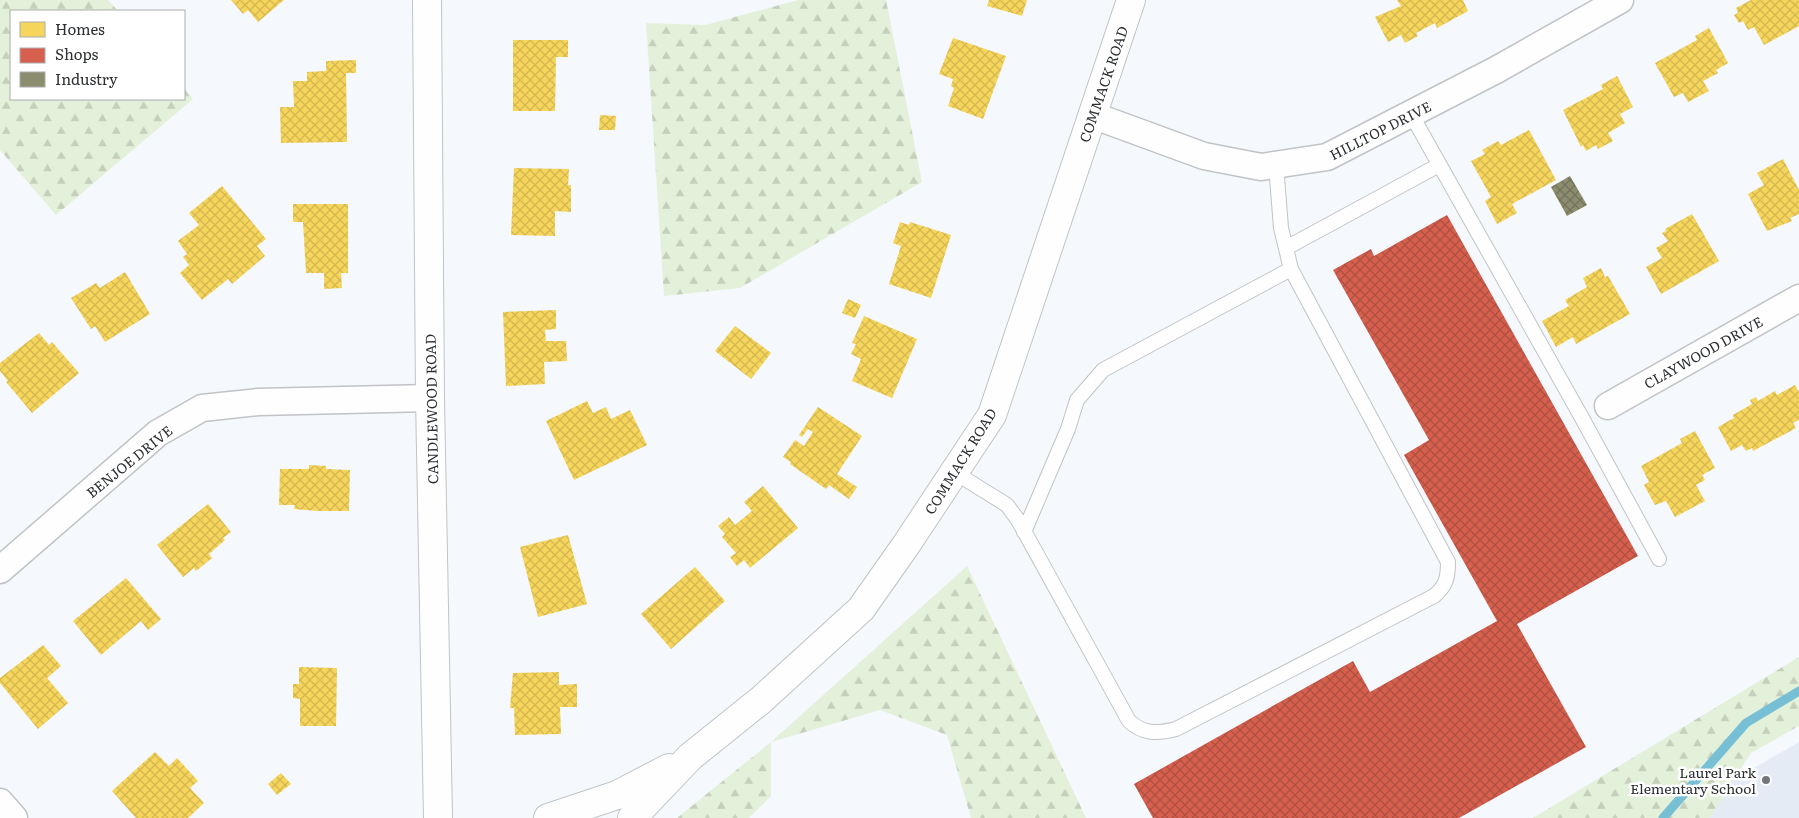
<svg xmlns="http://www.w3.org/2000/svg" width="1799" height="818" font-family="Literata,serif">
  <style>
    .built { fill: #e4ebf5 }
    .forest { fill: url(#forest-firs) }
    .homes { fill: url(#homes-cross-hatch) }
    .shops { fill: url(#shops-cross-hatch) }
    .industry { fill: url(#industry-cross-hatch) }
    .lines { fill: none; stroke-linecap: round; stroke-linejoin: round }
    .stream { stroke: #76bfd4; stroke-width: 9 }
    .lane-casing { stroke: #c1c3c6; stroke-width: 16 }
    .street-casing { stroke: #c1c3c6; stroke-width: 29 }
    .secondary-casing { stroke: #c1c3c6; stroke-width: 30 }
    .lane { stroke: #fefeff; stroke-width: 14 }
    .street { stroke: #fefeff; stroke-width: 26 }
    .secondary { stroke: #fefeff; stroke-width: 28 }
    .poi-dot { fill: #727579; stroke: #fff; stroke-width: 2 }
    .labels { text-anchor: middle; dominant-baseline: central; stroke-width: 5; stroke-linejoin: round; paint-order: stroke }
    .street-label { font-size: 14px; fill: #2c2f32; stroke: #fff }
    .poi-label { font-size: 14px; fill: #2c2f32; stroke: #fff; text-anchor: end }
  </style>
  <defs>
    <pattern id="forest-firs" width="22" height="20" patternUnits="userSpaceOnUse" patternTransform="scale(1.25)"><rect width="22" height="20" fill="#e4f1da"/><path d="M5 1l3.5 6h-7zM16 11l3.5 6h-7z" fill="#c4cfbc"/></pattern>
    <pattern id="homes-cross-hatch" width="8" height="8" patternUnits="userSpaceOnUse" patternTransform="scale(1.25)"><rect width="8" height="8" fill="#f6d55c"/><path d="M0 0l8 8M0 8l8-8" fill="none" stroke="#d3b750"/></pattern>
    <pattern id="shops-cross-hatch" width="8" height="8" patternUnits="userSpaceOnUse" patternTransform="scale(1.25)"><rect width="8" height="8" fill="#d6604d"/><path d="M0 0l8 8M0 8l8-8" fill="none" stroke="#ae5041"/></pattern>
    <pattern id="industry-cross-hatch" width="8" height="8" patternUnits="userSpaceOnUse" patternTransform="scale(1.25)"><rect width="8" height="8" fill="#8c8c6e"/><path d="M0 0l8 8M0 8l8-8" fill="none" stroke="#73735b"/></pattern>
  </defs>
  <rect width="100%" height="100%" fill="#f5f8fc"/>
  <!-- built -->
  <path class="built" d="M1799,742V818H1668Z"/>
  <!-- forest -->
  <path class="forest" d="M0,0H108L118,11H11V99H184V88L193,99L56,215L0,150Z
    M798,0H886L922,182L740,288L664,296L646,23L705,25Z
    M967,566L1086,818H971L947,735L880,710L771,742V796L749,818H677L771,742Z
    M1799,657V726L1751,753L1710,818H1533Z"/>
  <!-- homes -->
  <path class="homes" d="M231,0H284L258,22L248,10L243,14Z
    M989,0H1027L1022,16L987,6Z
    M1397,0H1463L1468,11L1437,28L1435,23L1416,33L1418,36L1405,43L1401,35L1388,42L1375,17L1401,6Z
    M1751,0H1799V26L1764,45L1754,27L1748,30L1743,21L1739,23L1734,15L1738,13L1736,8Z
    M1709,28L1728,63L1716,70L1718,73L1703,81L1709,91L1688,102L1683,93L1674,97L1655,63L1697,40L1695,36Z
    M953,38L1006,56L983,119L948,106L954,88L951,86L953,79L939,74Z
    M513,40H568V57H556L555,111H513Z
    M356,60V73H346L347,142L281,143L280,107H294L293,81H307V72L326,71V61Z
    M1617,76L1633,107L1620,114L1625,123L1608,133L1613,141L1598,149L1596,145L1586,151L1583,145L1581,147L1563,110L1603,89L1601,85Z
    M600,115L616,116L615,130H599Z
    M1529,130L1556,180L1512,204L1517,213L1497,224L1485,201L1491,197L1471,161L1485,154L1482,150L1498,141L1501,145Z
    M1783,159L1799,190V214L1790,218L1792,221L1767,231L1748,194L1764,185L1757,173Z
    M514,168L569,169L568,185H571V212L555,211V236L511,235Z
    M222,186L266,239L257,246L265,256L232,284L228,279L202,300L180,273L189,265L183,257L187,254L178,241L199,225L189,213Z
    M293,204H348V273H341L342,288L324,289V273H306L303,222H293Z
    M1692,214L1719,261L1661,294L1646,267L1662,258L1656,248L1668,241L1662,233L1666,231L1665,229Z
    M900,222L909,225L910,222L951,235L931,298L889,284L901,246L893,243Z
    M1601,268L1605,277L1608,276L1630,314L1576,344L1573,337L1556,347L1542,321L1569,306L1565,300L1587,287L1583,278Z
    M125,272L150,314L105,342L95,326L91,329L71,298L96,283L100,288Z
    M848,299L861,305L855,318L842,313Z
    M556,310V329L545,330L546,341H566L567,361L544,362L545,384L506,386L503,312Z
    M864,316L917,339L892,398L852,381L861,359L851,354L856,344L852,343Z
    M735,326L771,353L751,379L715,351Z
    M39,333L49,345L52,342L79,373L32,413L6,382L8,381L0,371V363Z
    M1795,385L1799,392V420L1793,423L1796,428L1753,451L1752,448L1746,451L1742,445L1731,451L1718,427L1734,418L1733,415L1752,404L1750,400L1756,397L1758,401L1775,391L1777,395Z
    M587,401L593,413L606,407L611,419L630,410L647,445L574,480L546,421Z
    M818,407L862,436L837,474L857,487L849,499L829,485L826,489L790,464L791,462L783,457L795,440L804,446L813,432L808,429L802,437L799,435Z
    M1695,431L1715,468L1702,475L1705,480L1696,485L1705,501L1675,517L1666,501L1655,505L1644,485L1649,482L1641,466L1682,443L1680,439Z
    M309,465L326,466V469L350,470L349,511H317L294,509L295,505H279L280,469H309Z
    M763,486L798,528L750,568L744,560L737,566L730,557L736,553L722,537L725,534L718,526L729,517L735,525L752,511L744,502Z
    M208,504L231,532L223,538L225,540L209,554L212,558L196,571L194,568L183,577L157,545Z
    M568,535L587,604L538,617L520,547Z
    M695,567L725,601L671,649L641,614Z
    M126,578L161,619L148,630L141,621L101,655L73,621Z
    M43,645L61,666L47,678L68,703L38,729L0,683V678Z
    M299,667L337,668L336,726H300V699L293,698V684H299Z
    M559,672V685L577,684V707H560L561,734L515,735L514,708H510L513,673Z
    M155,752L169,766L177,758L198,781L190,788L204,803L188,818H136L112,791Z
    M281,773L291,784L277,795L268,784Z"/>
  <!-- shops -->
  <path class="shops" d="M1447,215L1638,556L1517,624L1586,747L1459,818H1153L1134,784L1353,661L1370,692L1497,621L1404,455L1429,440L1333,270L1371,249L1374,256Z"/>
  <!-- industry -->
  <path class="industry" d="M1570,176L1587,205L1567,216L1551,187Z"/>
  <g class="lines">
    <!-- stream -->
    <path class="stream" d="M1663,818L1746,723L1799,691"/>
    <defs>
      <path id="lane" d="M1411,114L1582,418L1659,559
        M1286,248L1439,165
        M954,472L1007,505L1018,520L1129,721C1143,734 1157,734 1176,729L1434,596C1446,586 1448,578 1448,562L1291,269L1281,228L1276,165
        M1024,532L1068,429L1077,400L1103,370L1291,269"/>
      <path id="street" d="M1092,115L1204,156L1261,167L1327,157L1496,70L1620,0
        M1608,406L1799,298
        M0,570L158,433L202,408L258,402L430,398
        M0,802L14,818"/>
      <path id="secondary" d="M427,0L430,398L438,818
        M548,818L617,795L669,768
        M632,818L690,757L761,700L861,609L906,545L992,415L1131,0"/>
    </defs>
    <!-- lane casing -->
    <use href="#lane" class="lane-casing"/>
    <!-- street casing -->
    <use href="#street" class="street-casing"/>
    <!-- secondary casing -->
    <use href="#secondary" class="secondary-casing"/>
    <!-- lane -->
    <use href="#lane" class="lane"/>
    <!-- street -->
    <use href="#street" class="street"/>
    <!-- secondary -->
    <use href="#secondary" class="secondary"/>
  </g>
  <!-- markers -->
  <circle class="poi-dot" cx="1766" cy="780" r="5"/>
  <g class="labels">
    <!-- street labels -->
    <g class="street-label">
      <text transform="translate(1103 84) rotate(-71)">COMMACK ROAD</text>
      <text transform="translate(1380 130) rotate(-27)">HILLTOP DRIVE</text>
      <text transform="translate(1703 352) rotate(-29)">CLAYWOOD DRIVE</text>
      <text transform="translate(431 409) rotate(-91)">CANDLEWOOD ROAD</text>
      <text transform="translate(129 461) rotate(-39)">BENJOE DRIVE</text>
      <text transform="translate(960 461) rotate(-58)">COMMACK ROAD</text>
    </g>
    <!-- poi labels -->
    <g class="poi-label">
      <text x="1756" y="772">Laurel Park<tspan x="1756" dy="16">Elementary School</tspan></text>
    </g>
  </g>
  <!-- legend -->
  <rect x="10" y="10" width="175" height="90" fill="#ffffff" stroke="#abacad"/>
  <rect x="20" y="22" width="25" height="15" fill="#f6d55c" stroke="#abacad"/>
  <text x="55" y="35" font-size="15" fill="#2c2f32">Homes</text>
  <rect x="20" y="48" width="25" height="15" fill="#d6604d" stroke="#abacad"/>
  <text x="55" y="60" font-size="15" fill="#2c2f32">Shops</text>
  <rect x="20" y="72" width="25" height="15" fill="#8c8c6e" stroke="#abacad"/>
  <text x="55" y="85" font-size="15" fill="#2c2f32">Industry</text>
</svg>
